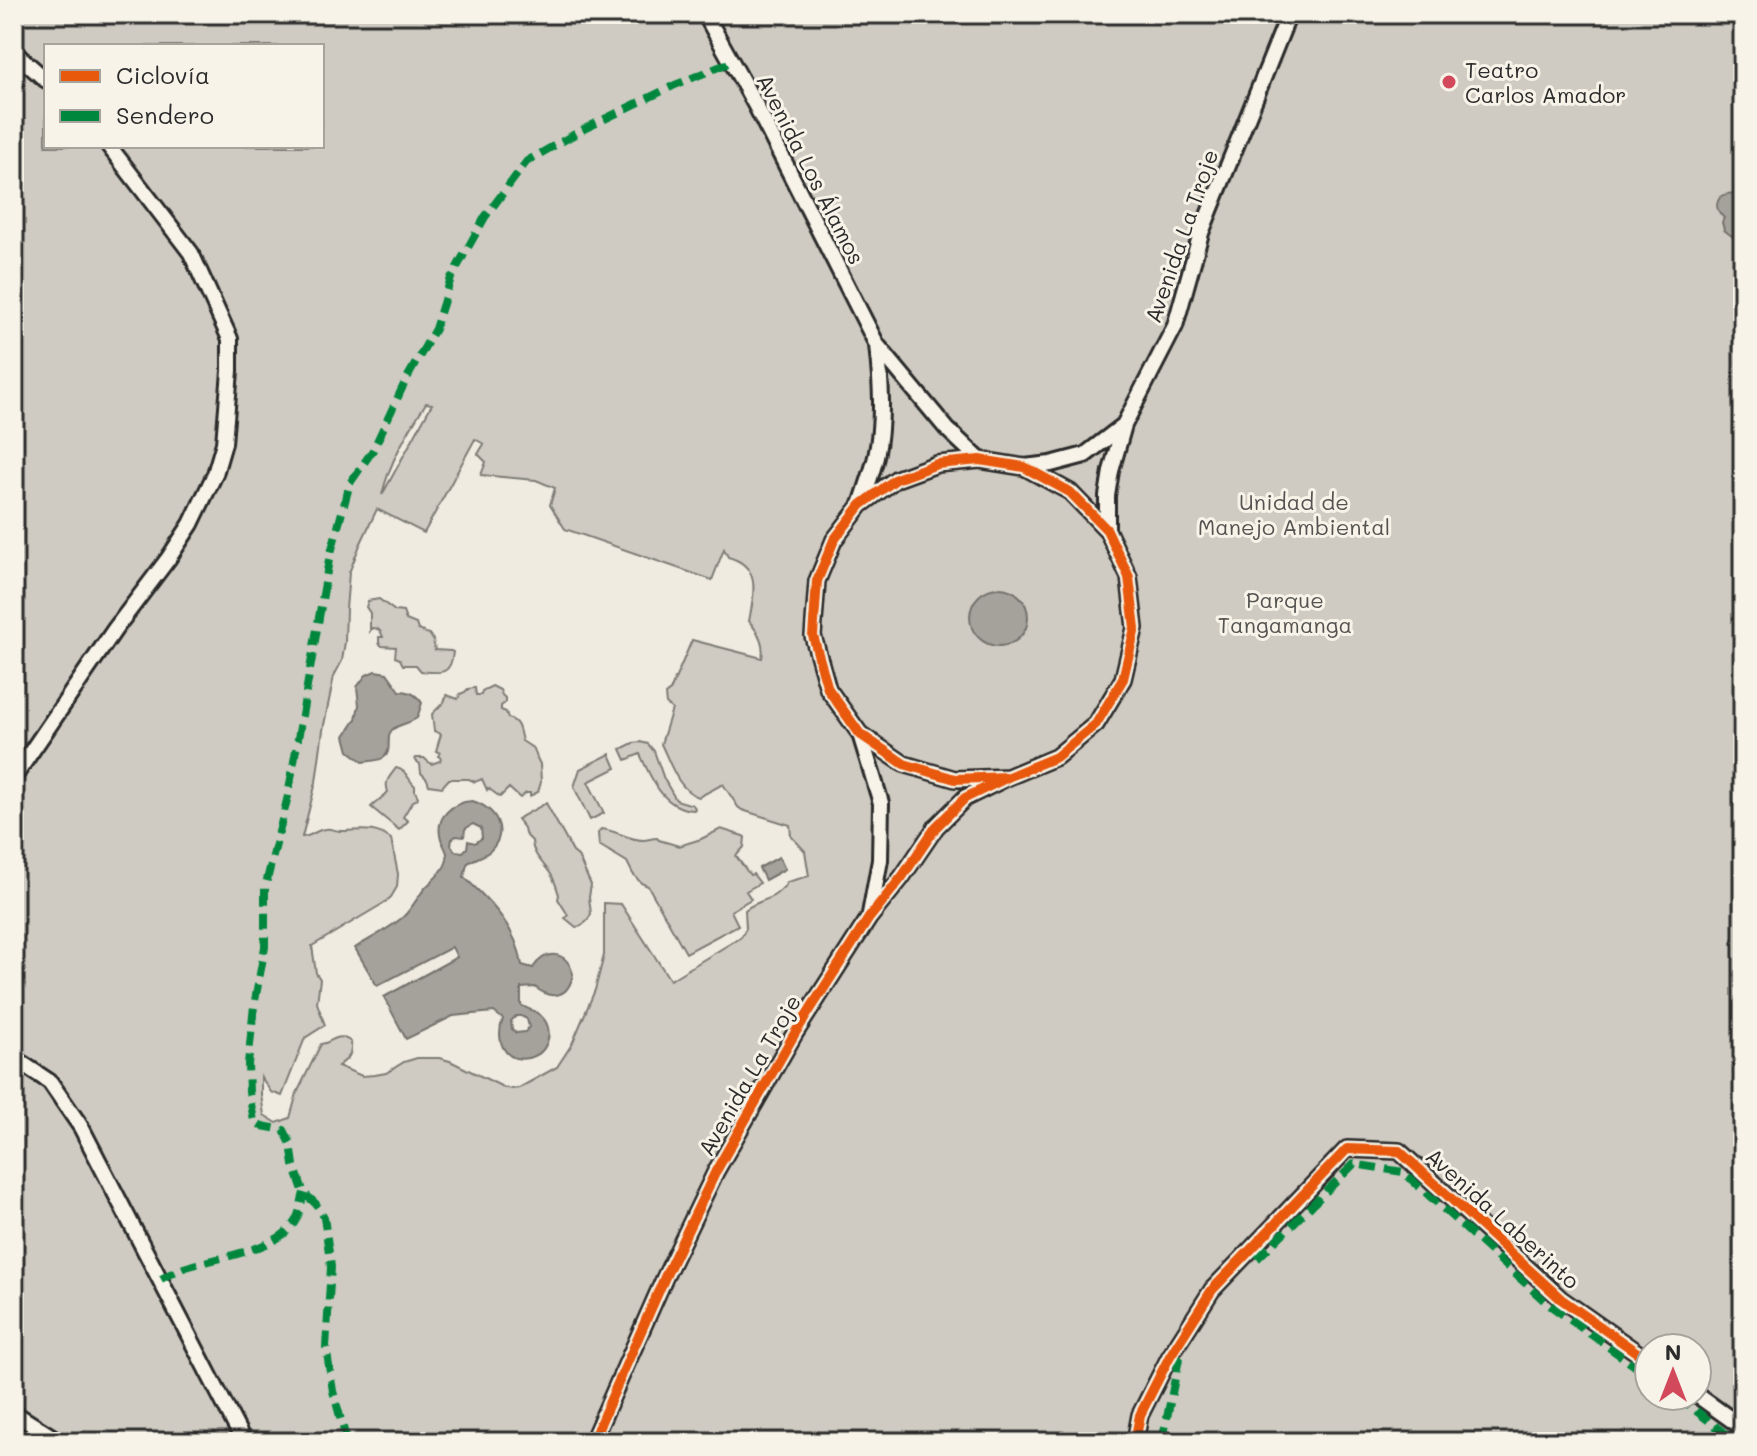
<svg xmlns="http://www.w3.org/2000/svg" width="1757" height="1456" font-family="Mali,sans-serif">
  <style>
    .green { fill: #cfcbc2; stroke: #7d7b76; stroke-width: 2; fill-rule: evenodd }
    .water { fill: #a4a29a; stroke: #74726e; stroke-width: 2; fill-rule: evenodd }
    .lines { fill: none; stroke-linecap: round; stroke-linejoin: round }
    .minor-casing { stroke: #2b2b2b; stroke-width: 20 }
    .minor { stroke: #f7f3e8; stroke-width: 14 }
    .quiet { stroke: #00873e; stroke-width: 8; stroke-dasharray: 16 8; stroke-linecap: butt }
    .cycleway-casing { stroke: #f7f3e8; stroke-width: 15 }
    .cycleway { stroke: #e8590c; stroke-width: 10 }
    .poi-dot { fill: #d1495b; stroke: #f7f3e8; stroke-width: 3 }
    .labels { text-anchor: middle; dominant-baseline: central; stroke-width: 6; stroke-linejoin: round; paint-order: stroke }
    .poi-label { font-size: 22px; fill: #2b2b2b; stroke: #f7f3e8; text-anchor: start }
    .street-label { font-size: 22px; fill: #2b2b2b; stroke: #f7f3e8 }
    .park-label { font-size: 22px; fill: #545351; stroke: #f7f3e8 }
  </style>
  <rect width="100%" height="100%" fill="#efebe0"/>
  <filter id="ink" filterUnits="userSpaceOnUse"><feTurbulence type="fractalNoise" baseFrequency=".0125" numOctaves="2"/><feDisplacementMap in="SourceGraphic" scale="16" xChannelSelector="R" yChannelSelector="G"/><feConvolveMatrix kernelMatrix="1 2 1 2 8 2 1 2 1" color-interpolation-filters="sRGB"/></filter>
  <g filter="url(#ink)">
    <!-- green -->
    <path class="green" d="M14,14H1743V1442H32L14,1430ZM46,46H322V146H46ZM426,403L432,404L382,495C389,463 408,431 426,403ZM475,439L484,444L478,454L486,462L481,475L536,480L555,488L550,505L565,529L712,580L724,549L728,557C762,566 754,595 749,621C758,632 765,643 762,658L692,640L670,691L665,695L666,704L672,709L661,744C670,762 678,791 699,797L723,784L738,807L742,810L790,825L791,836L805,851L809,876L787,882L786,885C782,888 779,892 776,894C767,901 754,902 745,910L746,928L741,937L670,980L621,904L604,903V955L595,990L572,1044L557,1067L519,1088L513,1089L505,1088L450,1061L439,1058H417L404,1062L386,1073L375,1075L362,1076L338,1066C348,1059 352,1056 351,1042C336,1031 335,1042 321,1044L297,1093L290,1118L277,1123L264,1115L261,1095V1077L271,1092L282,1096L305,1038L325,1025L317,1003L320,979L316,973L312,946L384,903L391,897L397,887L398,874L391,839C373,826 360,831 340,831C335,831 331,828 326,829C317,829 311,837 302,837L316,782L323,730L334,676L342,661L345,642L346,609L349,573L360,545L377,509L424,533ZM1649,1348H1697V1396H1649Z
      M379,599L395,611L403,612L406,620L416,624L418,630L429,634L433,640L435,650L451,651L453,652C451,676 440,673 421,671L416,665H403L400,659L395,657L396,647L382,646L379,643V637H383C381,631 379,628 372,628L370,631V613L366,607L368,601Z
      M492,686L500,690L502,695L505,698V703L501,706V710L506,712L508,718C520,722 519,730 522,741L534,749L537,758L540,764L541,782L538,792L530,796V793H526L520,798L509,788L500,797L488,788L487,790L482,779L475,782L469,779H449L442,787L429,785L427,779L421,773L420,764L415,760L416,758H424L431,764L440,761L441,758L438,756L440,753L436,751L441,734L434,731L432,714L444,702L447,695L458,699L460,694L465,692L468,689L475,688L476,695H481L482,691Z
      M640,742L648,744L654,751L664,779L676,800L693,805L695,808L694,810C663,809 651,778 640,754L626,760L621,749L633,743Z
      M610,754L616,768L588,782L604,813L590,820L574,787L580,769Z
      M396,768C407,770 408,780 415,786V791L418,797L417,799L412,802L403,817L408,821L399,830L371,807L388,792C384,780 390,777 396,768Z
      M546,803L573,852L578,856L591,885L589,897L591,914L587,921L581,926L576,927L565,918L568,915L558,899L559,895C557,888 555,882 552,876C545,864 532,855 532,841L525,834L524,828L517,819Z
      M601,829C616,830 628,840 643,840C648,840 652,838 657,838L659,840L679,846L701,839L721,829L743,836L745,837L744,847L736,856L750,875L753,874L760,883L746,891L751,899L731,911L738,925L686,953L648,886L641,883L633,874L627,862L599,845L598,833Z"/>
    <!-- water -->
    <path class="water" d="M1743,189V235L1733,237L1724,230L1722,222L1724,218C1710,205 1719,191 1737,194Z
      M970 617a29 29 0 1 1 58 0a29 29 0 1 1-58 0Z
      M375,671L387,673L400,691C410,691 417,695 422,703L417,718C410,723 400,724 393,729C384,736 394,751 383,758C378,761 369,761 363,762L349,751L345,736L356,719L359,705L357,687L366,675Z
      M472,801C495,807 510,831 490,851C483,857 474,858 467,864L464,877C490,901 517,928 522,965L533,968C546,948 567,951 573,974C569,997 552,1001 535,987L521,988V1005C528,1010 537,1010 543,1018C555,1032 547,1055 528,1058C503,1063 495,1038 503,1019L494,1012L453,1016L406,1039L384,997L457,957L452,947L377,986L355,948C371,938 389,929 403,917C412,909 418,896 426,887C433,880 443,872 446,863C450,853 444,848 441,839C434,817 453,802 472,801ZM473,824L481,828L482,838L475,843L468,841L467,848L463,852L455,851L451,845L452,839L456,836L464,837L465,829ZM516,1016H521L527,1019L529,1027L525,1032L516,1033L512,1029L511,1021Z
      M779,857L785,869L765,880L759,868Z"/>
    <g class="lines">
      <defs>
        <path id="minor" d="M705,14L756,106L877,345L947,429L980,460
          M14,52L46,80
          M1024,467L1051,464L1085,455L1124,425
          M861,505C866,489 872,473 876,457C884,420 881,382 877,345
          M1107,530V496L1111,471L1124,425L1175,326L1201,233L1289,14
          M860,734L881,803L880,860L870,914
          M14,777L115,629L168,559L191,524L215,474L224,443L230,371V339L191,253L109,146
          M14,1058L50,1082L81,1127L244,1442
          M1697,1395L1743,1428
          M14,1413L60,1442
          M592,1442L665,1277L716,1171L795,1033L869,918L902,877L936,827L965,798L1008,777L1056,757L1096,724L1123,679L1135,628L1129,577L1107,530L1070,492L1024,467L980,460L937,464L896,479L861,505L834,540L817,581L813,636L828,689L860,734L904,764L955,779L1008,777
          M1135,1442L1140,1415L1170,1356L1212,1290L1347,1149L1399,1151L1561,1299L1649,1361"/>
      </defs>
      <!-- minor casing -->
      <use href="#minor" class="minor-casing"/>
      <!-- minor -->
      <use href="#minor" class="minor"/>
      <!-- quiet -->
      <path class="quiet" d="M1257,1259L1354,1164L1403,1172L1548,1304L1649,1376
        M161,1279C170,1274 179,1269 190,1266C217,1258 279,1249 294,1223C300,1215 301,1202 304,1193
        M1677,1396L1736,1442
        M347,1442L333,1391L326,1347L331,1267L324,1217L316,1204L304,1193L294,1165L291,1144L284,1130L262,1126L254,1121L249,1092L248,1064L254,1006L265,947V888L288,796L329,560L350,483L373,450L406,380L435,329L451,278L485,217L527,161L584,129L675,85L731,62
        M1162,1442L1179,1359L1183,1353"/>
      <defs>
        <path id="cycleway" d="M592,1442L665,1277L716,1171L795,1033L869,918L902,877L936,827L965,798L1008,777L1056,757L1096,724L1123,679L1135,628L1129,577L1107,530L1070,492L1024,467L980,460L937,464L896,479L861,505L834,540L817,581L813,636L828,689L860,734L904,764L955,779L1008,777
          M1135,1442L1140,1415L1170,1356L1212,1290L1347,1149L1399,1151L1561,1299L1649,1361"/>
      </defs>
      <!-- cycleway casing -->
      <use href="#cycleway" class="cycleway-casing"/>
      <!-- cycleway -->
      <use href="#cycleway" class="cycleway"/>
    </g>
  </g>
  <!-- markers -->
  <circle class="poi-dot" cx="1449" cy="82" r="8"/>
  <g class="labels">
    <!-- poi labels -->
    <g class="poi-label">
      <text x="1465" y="69">Teatro<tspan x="1465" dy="25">Carlos Amador</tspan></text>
    </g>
    <!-- street labels -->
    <g class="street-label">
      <text transform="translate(811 169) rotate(63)">Avenida Los Álamos</text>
      <text transform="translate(1181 236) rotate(-71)">Avenida La Troje</text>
      <text transform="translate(749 1075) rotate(-60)">Avenida La Troje</text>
      <text transform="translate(1503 1218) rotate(42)">Avenida Laberinto</text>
    </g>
    <!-- park labels -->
    <g class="park-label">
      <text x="1294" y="501">Unidad de<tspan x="1294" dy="25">Manejo Ambiental</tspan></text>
      <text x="1285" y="599">Parque<tspan x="1285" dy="25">Tangamanga</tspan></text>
    </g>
  </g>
  <!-- margin -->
  <rect width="1757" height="1456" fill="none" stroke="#f7f3e8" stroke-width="48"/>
  <rect x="24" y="24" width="1709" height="1408" fill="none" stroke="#2b2b2b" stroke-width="3" filter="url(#ink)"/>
  <!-- legend -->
  <rect x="44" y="44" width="280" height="104" fill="#f7f3e8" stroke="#a5a39c" stroke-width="2"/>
  <rect x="60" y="70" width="40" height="12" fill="#e8590c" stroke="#a5a39c" stroke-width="2"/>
  <text x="116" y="84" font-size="24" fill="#2b2b2b">Ciclovía</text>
  <rect x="60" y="110" width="40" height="12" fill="#00873e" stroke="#a5a39c" stroke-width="2"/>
  <text x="116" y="124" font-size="24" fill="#2b2b2b">Sendero</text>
  <!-- north arrow -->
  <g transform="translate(1673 1372)"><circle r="38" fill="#f7f3e8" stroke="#a5a39c" stroke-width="2"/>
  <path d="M0-6L14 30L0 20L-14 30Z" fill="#d1495b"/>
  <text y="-12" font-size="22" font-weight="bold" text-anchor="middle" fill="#2b2b2b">N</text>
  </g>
</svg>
